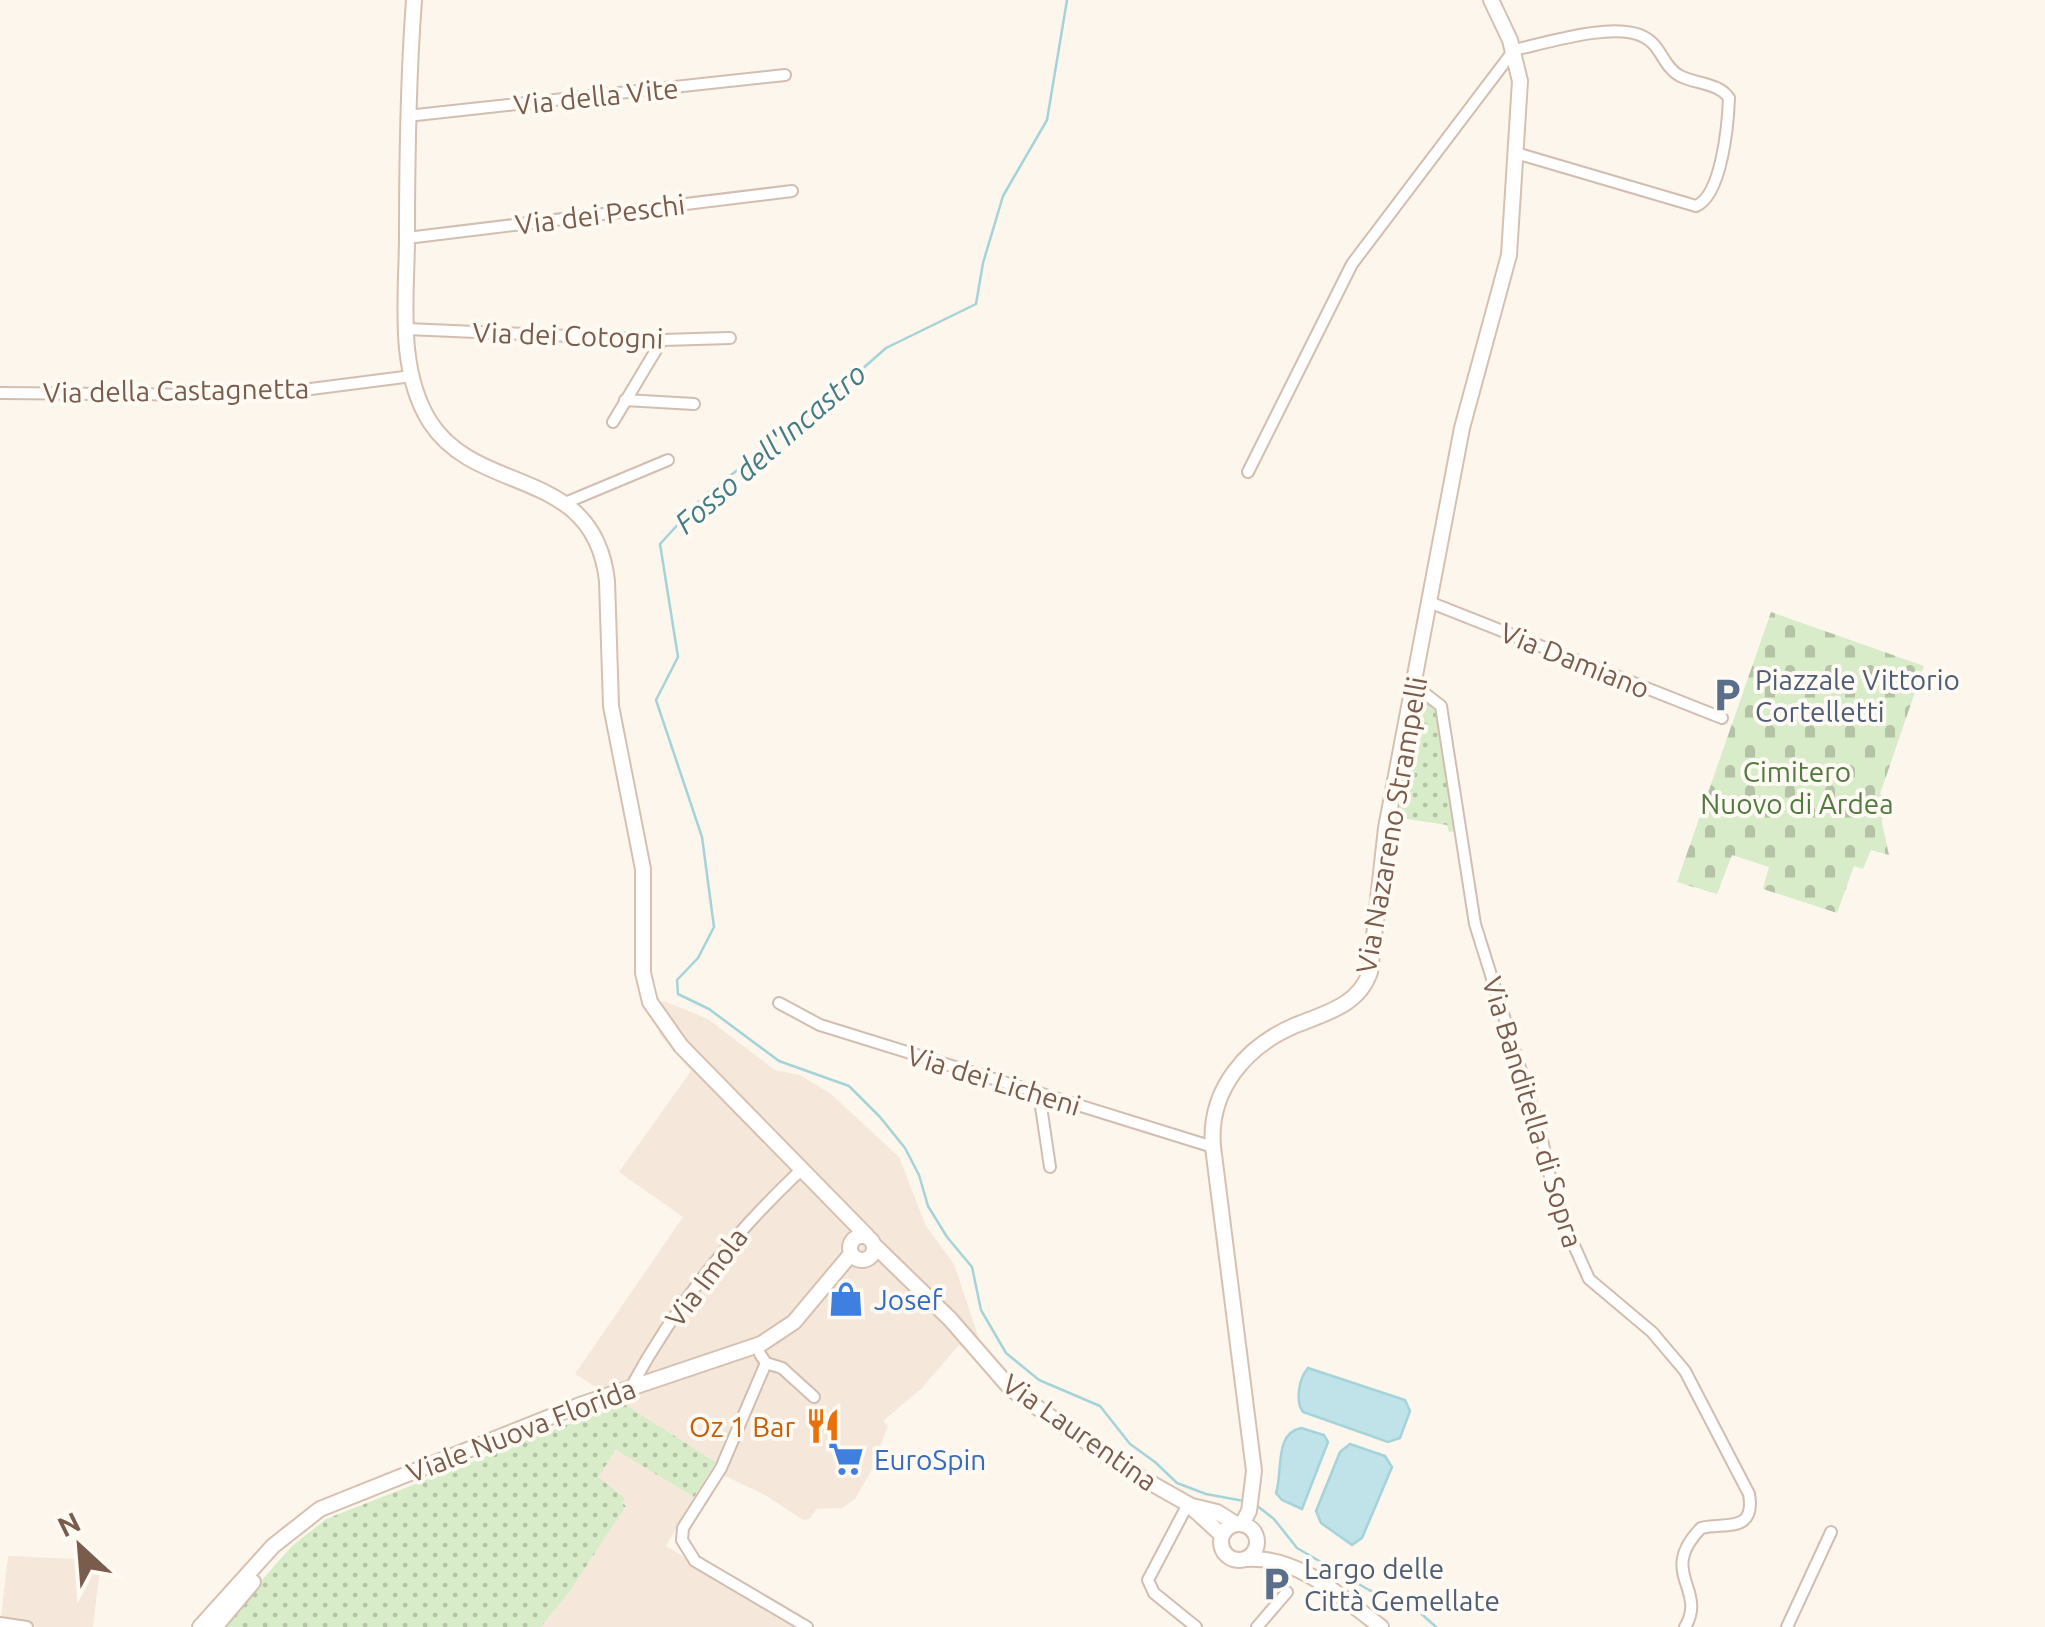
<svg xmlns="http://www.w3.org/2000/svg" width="2045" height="1627" font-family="Ubuntu,sans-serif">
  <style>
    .residential { fill: #f5e8da }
    .grass { fill: url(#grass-dots) }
    .cemetery { fill: url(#cemetery-stones) }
    .water { fill: #bfe3e8; stroke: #a5d3da; stroke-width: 2.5 }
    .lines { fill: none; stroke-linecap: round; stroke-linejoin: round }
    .stream { stroke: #a5d3da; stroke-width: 2.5 }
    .street-casing { stroke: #d1beb0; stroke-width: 14 }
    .secondary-casing { stroke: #d6c0b0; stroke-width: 18 }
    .street { stroke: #fff; stroke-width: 10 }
    .secondary { stroke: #fff; stroke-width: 14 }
    .labels { text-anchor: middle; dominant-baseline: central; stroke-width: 8; stroke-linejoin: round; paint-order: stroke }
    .street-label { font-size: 28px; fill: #7a5c4d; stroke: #fffaf3 }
    .service-label { font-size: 28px; fill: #4e5e75; stroke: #fffaf3; text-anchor: start }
    .park-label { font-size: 28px; fill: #537a41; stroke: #fffaf3 }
    .shop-label { font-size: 28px; fill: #366cbe; stroke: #fffaf3; text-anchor: start }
    .food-label { font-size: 28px; fill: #c56008; stroke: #fffaf3; text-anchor: end }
    .water-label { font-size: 30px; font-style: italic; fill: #437c86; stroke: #fffaf3 }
  </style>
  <defs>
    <pattern id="grass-dots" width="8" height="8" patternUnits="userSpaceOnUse" patternTransform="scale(2.5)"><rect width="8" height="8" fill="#d8ecc9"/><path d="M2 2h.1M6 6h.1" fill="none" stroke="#b4c2a5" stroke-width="1.8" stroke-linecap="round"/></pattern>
    <pattern id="cemetery-stones" width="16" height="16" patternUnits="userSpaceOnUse" patternTransform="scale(2.5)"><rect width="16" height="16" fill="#d8ecc9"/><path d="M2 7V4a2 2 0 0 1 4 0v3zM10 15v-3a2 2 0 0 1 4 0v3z" fill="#b4c2a5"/></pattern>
  </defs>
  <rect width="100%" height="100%" fill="#fdf6ec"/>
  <!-- residential -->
  <path class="residential" d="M664,1001L708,1019L775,1070L800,1075L831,1094L899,1157L926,1226L954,1264L980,1342L967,1351L959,1345L921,1389L883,1421L888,1426L870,1473L855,1499L842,1508L817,1509L809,1519L803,1520L765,1495L723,1475L726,1468L575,1374L683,1217L619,1172L691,1071L659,1034L658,1005Z
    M617,1450L694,1497L666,1546L797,1627H541L570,1591L626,1506L622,1503L624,1498L597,1477Z
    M8,1556L101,1560L93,1627H0Z"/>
  <!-- grass -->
  <path class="grass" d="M1419,696L1431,703L1438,713L1456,831L1449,832L1447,825L1394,817Z
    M622,1403L716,1462L694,1497L616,1450L598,1477L625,1498L622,1503L626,1506L570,1591L541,1627H220L292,1546L326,1519Z"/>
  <!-- cemetery -->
  <path class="cemetery" d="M1771,612L1924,666L1880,794L1884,796L1882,823L1889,855L1871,850L1863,869L1854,866L1837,913L1763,889L1769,867L1732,855L1717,894L1677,882Z"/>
  <!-- water -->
  <path class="water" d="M1308,1368L1405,1400L1410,1411L1400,1438L1388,1442L1303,1412C1295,1401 1299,1378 1308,1368Z
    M1301,1428L1324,1435L1328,1442L1302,1509L1282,1500L1276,1493C1283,1472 1274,1433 1301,1428Z
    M1350,1444L1385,1456L1392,1467L1362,1538L1352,1545L1321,1523L1316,1511L1340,1452Z"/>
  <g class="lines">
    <!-- stream -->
    <path class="stream" d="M1067,0L1047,120L1003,196L983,263L976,304L886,348L818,408L705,495L660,544L678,657L656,700L702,837L714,927L698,958L677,980L678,994L709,1009L779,1061L849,1086L880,1117L905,1148L919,1175L928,1206L947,1237L972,1267L981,1310L1006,1353L1039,1380L1100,1406L1130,1444L1155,1462L1177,1483L1206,1494L1244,1501
      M1256,1505L1274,1519L1297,1548L1369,1590L1416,1609L1436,1627"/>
    <defs>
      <path id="street" d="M407,116L785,75
        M407,238L792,191
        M407,329L662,340L730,338
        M0,393L232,395L303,390L412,376
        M625,400L694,404
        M613,422L662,340
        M1248,472L1352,264L1514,50C1546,43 1615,21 1644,37C1661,45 1663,67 1680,76C1696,84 1719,83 1729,98C1728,124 1722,195 1696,206L1516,153
        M565,503L668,460
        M1429,602L1722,718
        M1414,685L1441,706L1475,924L1541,1135L1556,1205L1589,1279L1652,1332L1685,1371L1749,1494C1756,1534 1724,1522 1701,1528C1657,1573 1708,1589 1685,1627
        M779,1003L820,1025L1213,1147
        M1039,1093L1050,1167
        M760,1354L766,1363L721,1468L683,1528L682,1540L695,1561L807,1627
        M766,1363L782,1368L814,1397
        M630,1389C674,1307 733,1234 801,1170
        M1188,1504L1148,1580L1154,1593L1196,1627
        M0,1623L27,1627
        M1257,1627L1287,1592
        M1787,1627L1831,1532"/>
      <path id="secondary" d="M414,0C408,79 407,157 407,236C407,296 396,368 430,422C478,497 594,465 607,581L611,706L643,869V973L650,1002L681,1046L867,1236
        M850 1248a12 12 0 1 1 24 0a12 12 0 1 1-24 0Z
        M874,1245L950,1319L1011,1389L1119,1465L1188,1504L1222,1535
        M1188,1505L1217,1512L1236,1524
        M1221 1542a18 18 0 1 1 36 0a18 18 0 1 1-36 0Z
        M1242,1524L1249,1511L1254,1471L1213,1147C1208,1090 1246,1046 1296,1025C1326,1013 1359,1005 1370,972L1386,828L1462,428L1509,255L1520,81L1510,40L1491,0
        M1246,1559C1299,1556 1341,1597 1381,1627
        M200,1627L273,1546L320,1509L580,1405L761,1344L794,1322L851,1254
        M215,1627L253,1582"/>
    </defs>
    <!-- street casing -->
    <use href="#street" class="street-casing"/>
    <!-- secondary casing -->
    <use href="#secondary" class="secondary-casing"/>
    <!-- street -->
    <use href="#street" class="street"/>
    <!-- secondary -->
    <use href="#secondary" class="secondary"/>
  </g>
  <!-- icons -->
  <defs>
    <symbol id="parking-bare" viewBox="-9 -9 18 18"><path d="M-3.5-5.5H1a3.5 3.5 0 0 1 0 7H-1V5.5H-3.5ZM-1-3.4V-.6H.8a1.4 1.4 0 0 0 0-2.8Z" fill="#5c6f8a" stroke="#fffaf3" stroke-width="2.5" paint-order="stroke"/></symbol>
    <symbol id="shop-bare" viewBox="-9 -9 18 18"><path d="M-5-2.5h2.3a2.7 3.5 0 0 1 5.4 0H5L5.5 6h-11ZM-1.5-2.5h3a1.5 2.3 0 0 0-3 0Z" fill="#3f7fe0" stroke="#fffaf3" stroke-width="2.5" paint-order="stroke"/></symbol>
    <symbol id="restaurant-bare" viewBox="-9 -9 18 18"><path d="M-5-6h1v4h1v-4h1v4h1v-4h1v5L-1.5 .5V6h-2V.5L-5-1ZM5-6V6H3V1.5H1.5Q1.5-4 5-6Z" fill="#e8710a" stroke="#fffaf3" stroke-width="2.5" paint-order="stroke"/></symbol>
    <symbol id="supermarket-bare" viewBox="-9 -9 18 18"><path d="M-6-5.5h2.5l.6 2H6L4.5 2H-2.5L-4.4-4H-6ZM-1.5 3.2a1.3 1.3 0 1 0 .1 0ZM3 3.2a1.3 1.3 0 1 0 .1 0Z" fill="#3f7fe0" stroke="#fffaf3" stroke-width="2.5" paint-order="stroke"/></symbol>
  </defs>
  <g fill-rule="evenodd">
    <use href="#parking-bare" x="1702" y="670" width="50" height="50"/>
    <use href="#shop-bare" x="821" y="1274" width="50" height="50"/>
    <use href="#restaurant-bare" x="798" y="1401" width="50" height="50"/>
    <use href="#supermarket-bare" x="821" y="1434" width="50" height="50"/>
    <use href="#parking-bare" x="1251" y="1559" width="50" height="50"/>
  </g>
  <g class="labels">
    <!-- street labels -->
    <g class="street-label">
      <text transform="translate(596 96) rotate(-6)">Via della Vite</text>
      <text transform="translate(600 214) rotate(-7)">Via dei Peschi</text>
      <text transform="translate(568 335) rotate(2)">Via dei Cotogni</text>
      <text transform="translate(176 390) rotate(-1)">Via della Castagnetta</text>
      <text transform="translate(1575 660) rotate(22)">Via Damiano</text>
      <text transform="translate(1391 825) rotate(-80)">Via Nazareno Strampelli</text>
      <text transform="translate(994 1080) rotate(17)">Via dei Licheni</text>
      <text transform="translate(1533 1112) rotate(73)">Via Banditella di Sopra</text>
      <text transform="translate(706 1277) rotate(-53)">Via Imola</text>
      <text transform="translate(521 1430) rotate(-21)">Viale Nuova Florida</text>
      <text transform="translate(1080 1432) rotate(35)">Via Laurentina</text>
    </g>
    <!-- service labels -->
    <g class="service-label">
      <text x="1755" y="679">Piazzale Vittorio<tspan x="1755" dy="32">Cortelletti</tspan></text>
      <text x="1304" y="1568">Largo delle<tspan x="1304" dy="32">Città Gemellate</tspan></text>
    </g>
    <!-- park labels -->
    <g class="park-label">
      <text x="1797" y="771">Cimitero<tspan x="1797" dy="32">Nuovo di Ardea</tspan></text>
    </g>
    <!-- shop labels -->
    <g class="shop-label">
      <text x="874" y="1299">Josef</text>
      <text x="874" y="1459">EuroSpin</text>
    </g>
    <!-- food labels -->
    <g class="food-label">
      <text x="795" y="1426">Oz 1 Bar</text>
    </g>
    <!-- water labels -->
    <g class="water-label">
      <text transform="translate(770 448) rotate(-41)">Fosso dell'Incastro</text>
    </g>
  </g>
  <!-- north arrow -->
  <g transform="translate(80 1547) rotate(334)" stroke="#fffaf3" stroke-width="8" paint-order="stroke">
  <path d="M0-8L18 38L0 25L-18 38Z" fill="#7a5c4d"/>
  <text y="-15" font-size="28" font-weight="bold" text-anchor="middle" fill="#7a5c4d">N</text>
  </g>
</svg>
